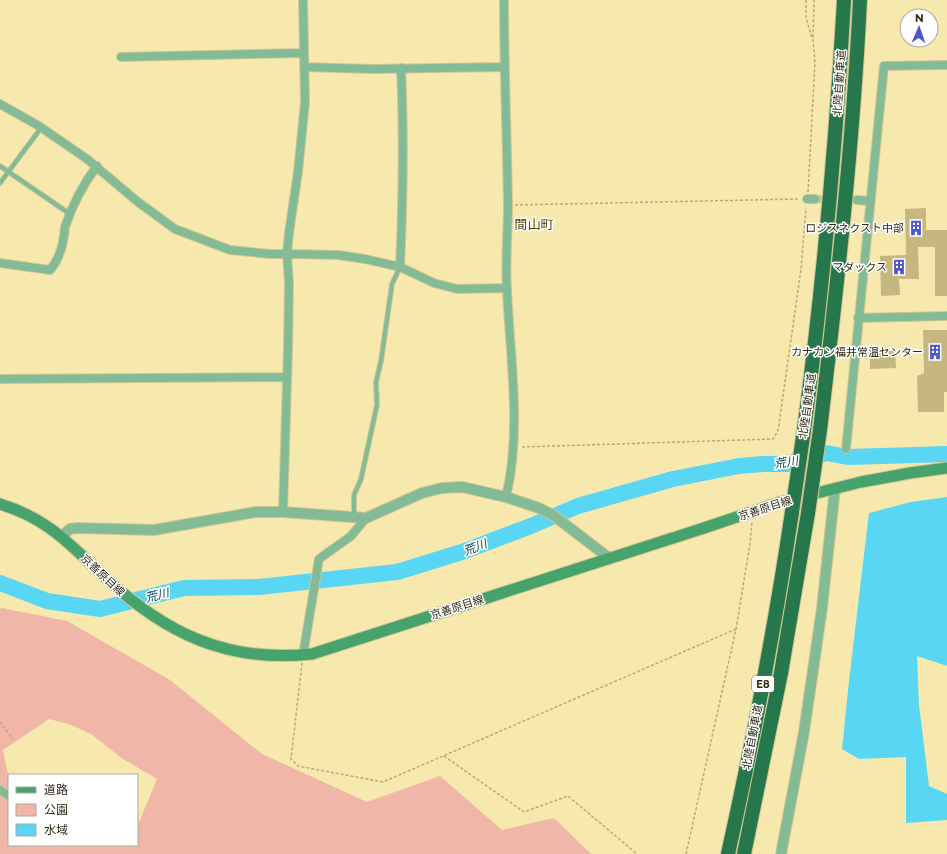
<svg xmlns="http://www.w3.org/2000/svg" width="947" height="854" font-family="Montserrat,'Noto Sans JP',sans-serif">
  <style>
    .green { fill: #f0b6a7; fill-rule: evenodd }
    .water { fill: #59d6f3 }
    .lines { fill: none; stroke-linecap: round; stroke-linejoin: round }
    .river { stroke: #59d6f3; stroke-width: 16 }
    .building { fill: #c5b77f }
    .minor-tunnel { stroke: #cfc28f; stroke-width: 8; stroke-dasharray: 8 4; stroke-linecap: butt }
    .service-casing { stroke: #d3c692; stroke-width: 6 }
    .minor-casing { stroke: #d3c692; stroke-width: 10 }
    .tertiary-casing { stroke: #d3c692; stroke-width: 12 }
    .secondary-casing { stroke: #d3c692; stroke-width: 13 }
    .motorway-casing { stroke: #d3c692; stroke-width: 16 }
    .path { stroke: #b6aa7b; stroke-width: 1.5; stroke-dasharray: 3 2; stroke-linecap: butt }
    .service { stroke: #82bb96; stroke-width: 4 }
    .minor { stroke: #82bb96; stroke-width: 8 }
    .tertiary { stroke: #82bb96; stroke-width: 10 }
    .secondary { stroke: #46a36e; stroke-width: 11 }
    .motorway { stroke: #26784c; stroke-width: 14 }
    .motorway-bridge-casing { stroke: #d3c692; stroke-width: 16; stroke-linecap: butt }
    .motorway-bridge { stroke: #26784c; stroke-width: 14 }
    .labels { text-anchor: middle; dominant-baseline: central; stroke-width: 3; stroke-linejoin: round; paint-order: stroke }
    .shield { fill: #fff; stroke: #6d6959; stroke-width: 1 }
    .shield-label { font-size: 10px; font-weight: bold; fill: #2f2912 }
    .street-label { font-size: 11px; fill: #2f2912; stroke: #fff }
    .poi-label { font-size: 11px; fill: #2f2912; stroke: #fff; text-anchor: end }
    .water-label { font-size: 12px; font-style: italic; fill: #04404c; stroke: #fff }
    .quarter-label { font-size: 13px; fill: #524508; stroke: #fff }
  </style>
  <rect width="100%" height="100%" fill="#f7e8ae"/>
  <!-- green -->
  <path class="green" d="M2,608L67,621L170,680L262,754L367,802L440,776L502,830L554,818L591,854H0V609ZM49,719L69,724L91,734L123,759L157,779L140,820L137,822V845H9V780L3,750Z"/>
  <!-- water -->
  <path class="water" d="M947,497V666L917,656L919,705L929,786L947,794V820L906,823V757L859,759L842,749L849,681L869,513L911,502Z"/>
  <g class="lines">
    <!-- river -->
    <path class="river" d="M0,583L47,601L100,609L184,588L259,587L397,572L462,552L531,526L578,506L673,479L739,466L764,464H787L826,453L848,457L947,454"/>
  </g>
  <!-- building -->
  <path class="building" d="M926,208V230H947V296H935V247H918L919,279H899L900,295L881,296L880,256L906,255L905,209Z
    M923,330H947V392H944V412H918L917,376L924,373Z
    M870,351H895L896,368L870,369Z"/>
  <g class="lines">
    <!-- minor-tunnel -->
    <path class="minor-tunnel" d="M815,199L857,200"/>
    <defs>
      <path id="service" d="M0,166L70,214
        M0,183L41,128
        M354,517V495L361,479L377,405L376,382L381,361L392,284L400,267"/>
      <path id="minor" d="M504,0C504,68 507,137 508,205C508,233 505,262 507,290C510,357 522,431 506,497
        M121,57L304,53
        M304,67L372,69L504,67
        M0,104L39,126L87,159L138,202L175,229L230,250L270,254H292L338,255L365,259L400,267L434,283L457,289L506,288
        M807,199H815
        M857,200L870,201
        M0,263L50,270C58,261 62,249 64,236C65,233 64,230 65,227C72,206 84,183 97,166
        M400,267C403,201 404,135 401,68
        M858,318L947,316
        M0,379L286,377
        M846,449L884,66L947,65
        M283,512L288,348L289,283L287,254L289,233L298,172L305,102L303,0
        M303,655L319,559L351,536L366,518
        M0,790L9,796"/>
      <path id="tertiary" d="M62,536L70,529L77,528L154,530L256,512H283L366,518L422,493L442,488L462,487L506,497L539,508L553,515L609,558
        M781,854L804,732L822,608L835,488"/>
      <path id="secondary" d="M0,504C49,519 70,545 106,578C166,634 228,663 312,654L704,528L781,502L861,482L910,473L947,468"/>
      <path id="motorway" d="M804,430C823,287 836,144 844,0
        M820,430C837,287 853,144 860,0
        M728,854C753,741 775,627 792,512
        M744,854L781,673L808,513"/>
    </defs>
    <!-- service casing -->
    <use href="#service" class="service-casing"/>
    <!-- minor casing -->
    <use href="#minor" class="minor-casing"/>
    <!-- tertiary casing -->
    <use href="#tertiary" class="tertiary-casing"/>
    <!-- secondary casing -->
    <use href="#secondary" class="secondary-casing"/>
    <!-- motorway casing -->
    <use href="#motorway" class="motorway-casing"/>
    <!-- path -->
    <path class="path" d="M806,0V18L812,38
      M808,192L815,62L813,39L814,0
      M515,205L799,199
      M522,447L773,439L778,431L801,269L806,208
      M302,663L291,759L298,766L383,782L736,629
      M0,722L13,739
      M444,756L524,812L568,796L637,854
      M686,854L736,629L750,544L752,522"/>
    <!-- service -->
    <use href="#service" class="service"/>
    <!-- minor -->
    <use href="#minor" class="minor"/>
    <!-- tertiary -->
    <use href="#tertiary" class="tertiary"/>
    <!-- secondary -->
    <use href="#secondary" class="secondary"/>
    <!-- motorway -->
    <use href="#motorway" class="motorway"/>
    <defs>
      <path id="motorway-bridge" d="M792,512L804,430
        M808,513L820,430"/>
    </defs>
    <!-- motorway-bridge casing -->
    <use href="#motorway-bridge" class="motorway-bridge-casing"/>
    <!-- motorway-bridge -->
    <use href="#motorway-bridge" class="motorway-bridge"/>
  </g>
  <!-- icons -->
  <defs>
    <symbol id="building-bare" viewBox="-9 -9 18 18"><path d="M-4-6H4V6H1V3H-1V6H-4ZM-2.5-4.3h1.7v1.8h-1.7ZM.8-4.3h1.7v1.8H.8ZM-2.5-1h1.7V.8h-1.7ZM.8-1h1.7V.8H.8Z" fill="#4f55cb" stroke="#fff" stroke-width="2.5" paint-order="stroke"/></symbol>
  </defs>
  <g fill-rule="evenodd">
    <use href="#building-bare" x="905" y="217" width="22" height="22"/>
    <use href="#building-bare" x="888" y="256" width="22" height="22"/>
    <use href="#building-bare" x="924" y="341" width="22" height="22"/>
  </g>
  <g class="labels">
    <!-- shield labels -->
    <rect class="shield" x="752" y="676" width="22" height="16" rx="3"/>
    <g class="shield-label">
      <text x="763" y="684">E8</text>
    </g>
    <!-- street labels -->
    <g class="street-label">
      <text transform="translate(839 83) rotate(-86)">北陸自動車道</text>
      <text transform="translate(807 406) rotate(-82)">北陸自動車道</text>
      <text transform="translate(765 508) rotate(-18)">京善原目線</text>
      <text transform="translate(103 575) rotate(43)">京善原目線</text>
      <text transform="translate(457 607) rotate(-18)">京善原目線</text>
      <text transform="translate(752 737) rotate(-79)">北陸自動車道</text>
    </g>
    <!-- poi labels -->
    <g class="poi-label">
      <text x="904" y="228">ロジスネクスト中部</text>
      <text x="887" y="267">マダックス</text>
      <text x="923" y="352">カナカン福井常温センター</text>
    </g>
    <!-- water labels -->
    <g class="water-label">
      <text transform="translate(786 462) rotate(-9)">荒川</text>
      <text transform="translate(475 547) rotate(-21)">荒川</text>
      <text transform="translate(157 595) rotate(-14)">荒川</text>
    </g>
    <!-- quarter labels -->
    <g class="quarter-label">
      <text x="534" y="224">間山町</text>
    </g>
  </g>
  <!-- legend -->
  <rect x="8" y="774" width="130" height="72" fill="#ffffff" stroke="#aca9a0"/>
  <rect x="16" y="787" width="20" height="6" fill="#46a36e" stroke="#aca9a0"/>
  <text x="44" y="794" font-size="12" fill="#2f2912">道路</text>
  <rect x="16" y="804" width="20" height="12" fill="#f0b6a7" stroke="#aca9a0"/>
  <text x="44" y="814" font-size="12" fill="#2f2912">公園</text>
  <rect x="16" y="824" width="20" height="12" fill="#59d6f3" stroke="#aca9a0"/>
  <text x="44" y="834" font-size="12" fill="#2f2912">水域</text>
  <!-- north arrow -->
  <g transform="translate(919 28) rotate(2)"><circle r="19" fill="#ffffff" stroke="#aca9a0"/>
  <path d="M0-3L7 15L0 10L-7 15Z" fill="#4f55cb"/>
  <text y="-6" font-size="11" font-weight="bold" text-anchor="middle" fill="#2f2912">N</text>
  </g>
</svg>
